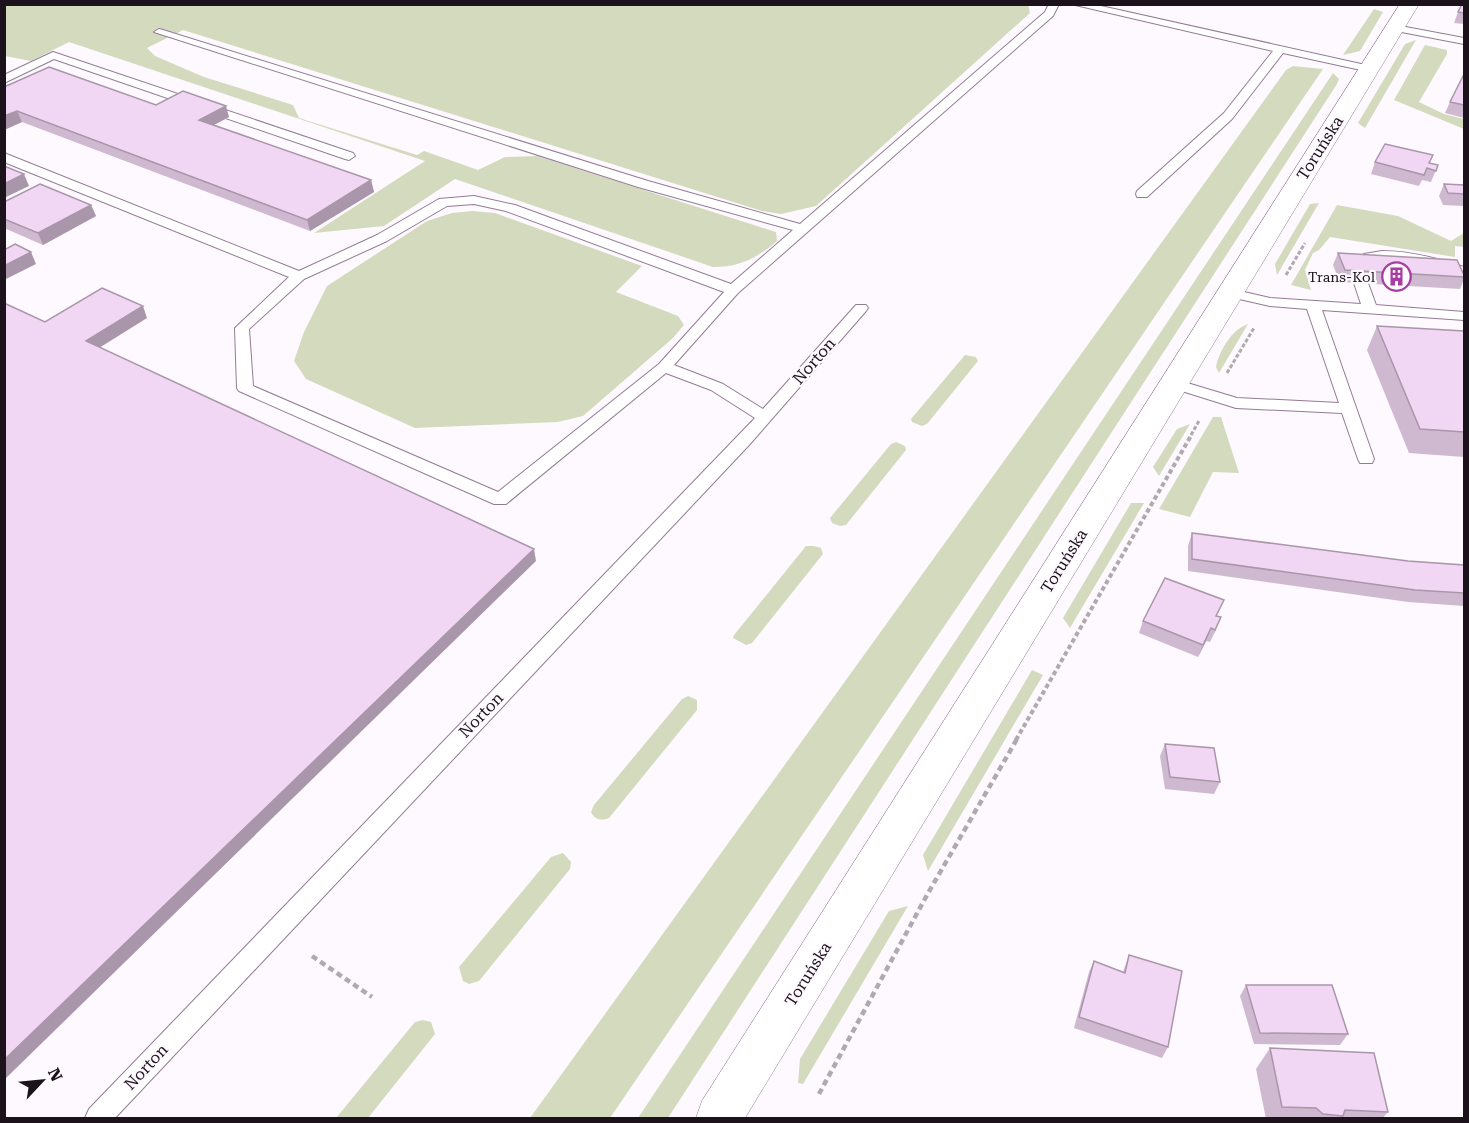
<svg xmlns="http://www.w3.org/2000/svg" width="1469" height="1123" font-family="'Roboto Serif',serif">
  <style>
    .green { fill: #d4dabe }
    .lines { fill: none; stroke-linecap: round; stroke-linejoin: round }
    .service-casing { stroke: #937b95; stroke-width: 2 }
    .tertiary-casing { stroke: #937b95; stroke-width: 1 }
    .path-far2 { stroke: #b0aab0; stroke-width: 3; stroke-dasharray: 4 2; stroke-linecap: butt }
    .path-far1 { stroke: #b0aab0; stroke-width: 4; stroke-dasharray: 4.5 3; stroke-linecap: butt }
    .path { stroke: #b0aab0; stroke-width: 4.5; stroke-dasharray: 6 4; stroke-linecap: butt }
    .service { fill: #fff; fill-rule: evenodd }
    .tertiary { fill: #fff; fill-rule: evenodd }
    .wall { fill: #cfb9d1 }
    .shaded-wall { fill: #a996aa }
    .building { fill: #f1d7f3; stroke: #a996aa; stroke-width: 1.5 }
    .labels { text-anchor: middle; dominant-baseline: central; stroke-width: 4.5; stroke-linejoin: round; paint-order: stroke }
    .far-poi-label { font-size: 14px; fill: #1b121b; stroke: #fef9fe; text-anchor: end }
    .street-label { font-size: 16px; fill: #1b121b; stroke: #fef9fe }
  </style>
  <rect width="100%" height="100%" fill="#fef9fe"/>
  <!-- green -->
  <path class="green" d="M1028,4L1030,13L816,206L781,214L762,211L183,30L147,48L155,56L204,77L293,105L299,118L417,155L424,151L478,170L505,157L537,156L776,232L777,241C757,258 740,267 713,267L455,179L384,226L314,233L425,161L69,42L31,61L5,56L4,5Z
    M1374,9L1383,12L1360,51L1343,55Z
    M1416,40L1365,128L1358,123L1405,44Z
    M1425,45L1447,50V54L1419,102L1444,114L1464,119V129L1394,100Z
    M1293,66L1323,69L610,1118H530L1286,70Z
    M1333,73L1339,79L1337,84L668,1118H638Z
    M1319,203L1277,275L1275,264L1310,204Z
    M1337,205L1398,216L1451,241L1464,233V247L1455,246V257L1330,237L1319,250L1313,253L1305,270L1311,290L1291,285Z
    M472,211L495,213L642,266L616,292L678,316L684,325L673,338L583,416L558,422L415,428L306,379L294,361L304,332L327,286L427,221L452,213Z
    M1248,324L1219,373L1216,367C1219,351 1232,329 1248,324Z
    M965,355L976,357L978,361L927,424L922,426L912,422L911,419Z
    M1213,417H1221L1239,473L1213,472L1190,517L1159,509Z
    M1190,424L1159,476L1153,467L1177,429Z
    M896,442L905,446L906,450L846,525L840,526L832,523L830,518L891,444Z
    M1131,503H1144L1070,628L1063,618Z
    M806,546H814L821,548L823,554L752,643L746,645L733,638L734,635Z
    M1032,670L1043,675L928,871L923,855Z
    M688,696L697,700V710L609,818C601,821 595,820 591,812L594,805L682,699Z
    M563,853L571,862L570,869L479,981L469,984L463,981L459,967L551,857Z
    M908,906L803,1084L798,1083L800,1059L889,911Z
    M423,1020L431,1022L435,1034L368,1118H336L415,1022Z"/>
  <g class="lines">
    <defs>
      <path id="service" d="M1049,4H1059L1053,16L738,293L674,365L723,384L763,409L856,305H866L868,308L866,311L750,444L115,1118H85L89,1109L755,418L711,390L666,373L506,504H494L239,391L237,388L235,328L289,277L4,162V153L299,271L377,235L439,199L474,196L515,205L731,284L793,230L638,187L154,32L159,29L163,30L648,181L800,224L1045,12ZM474,204L506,211L724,292L659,364L498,492L253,386L249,329L304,279L387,241L447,206Z
        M1071,4H1092L1370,66L1376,69L1370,72L1283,53L1232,119L1147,197H1137L1136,194L1137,191L1224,113L1273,51Z
        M1395,25L1464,38V44L1391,30L1390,28Z
        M53,52L353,153L355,156L349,160L345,159L54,59L4,83V75Z
        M1382,251C1410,251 1437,258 1464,267V275C1436,270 1410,256 1380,259C1372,260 1365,264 1357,266L1350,262L1364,254Z
        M1361,279L1368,283L1376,305L1464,312V320L1322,310L1374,459L1372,463H1360L1358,459L1342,413L1236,408L1169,387L1166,384L1174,379L1237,398L1339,403L1307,309L1270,306L1226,296L1224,293L1231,289L1270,298L1361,304L1354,283Z"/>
      <path id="tertiary" d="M1400,4H1419L745,1118H696L702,1101Z"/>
    </defs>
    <!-- service casing -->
    <use href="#service" class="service-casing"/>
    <!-- tertiary casing -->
    <use href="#tertiary" class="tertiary-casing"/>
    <!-- path-far2 -->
    <path class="path-far2" d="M1286,275L1305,243
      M1227,373L1254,328
      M1191,435L1199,421"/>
    <!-- path-far1 -->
    <path class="path-far1" d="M1016,740L1192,434"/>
    <!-- path -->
    <path class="path" d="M312,956L372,997
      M819,1094L927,895L1017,739"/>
    <!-- service -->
    <use href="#service" class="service"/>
    <!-- tertiary -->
    <use href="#tertiary" class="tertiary"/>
  </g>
  <!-- wall -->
  <path class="wall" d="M1464,4V24L1454,23L1458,12Z
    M1464,74V118L1445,113L1450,102Z
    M4,87L156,105L229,117L214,125L371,180L374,192L310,231L22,122L4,130Z
    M1375,162L1430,163L1438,165L1431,182L1422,180L1419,186L1371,174Z
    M1444,184L1464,185V206L1443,205L1439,196Z
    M4,202L91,205L96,216L43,245L4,228Z
    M1338,253L1464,275V279L1460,289L1340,282L1333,265Z
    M1377,326L1464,331V457L1409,453L1367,350Z
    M1192,533L1408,561L1464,565V606L1408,602L1188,571V546Z
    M1217,616L1216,630L1210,642L1206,641L1198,657L1139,633L1143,621Z
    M1165,744L1220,782L1214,794L1165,789L1160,756Z
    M1129,955L1168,1047L1162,1058L1074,1028L1089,972L1094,961L1123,972Z
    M1246,985L1348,1034L1340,1045L1254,1044L1240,996Z
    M1270,1048L1388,1112L1382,1119H1266L1256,1069Z"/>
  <!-- shaded-wall -->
  <path class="shaded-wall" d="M226,106L229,117L202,131L199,120Z
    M17,111L22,122L4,130V116Z
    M24,174L29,186L4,198V184Z
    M371,180L374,192L310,231L307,220Z
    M91,205L96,216L43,245L38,233Z
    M31,252L36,264L4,280V266Z
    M143,306L147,318L91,353L86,341Z
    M534,549L536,561L4,1080V1060Z
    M1211,628L1206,641L1198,657L1203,645Z"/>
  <!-- building -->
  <path class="building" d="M1462,4H1464V13L1458,12Z
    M49,67L156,105L183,91L226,106L199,120L371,180L307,220L17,111L4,116V87Z
    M1464,74V105L1450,102Z
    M1385,144L1433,155L1429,163L1438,165L1436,171L1427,168L1424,175L1375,162Z
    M4,166L24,174L4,184Z
    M40,184L91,205L38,233L4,219V202Z
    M1444,184L1464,185V194L1448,193Z
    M15,244L31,252L4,266V250Z
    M1338,253L1457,260L1464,275V277L1345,270Z
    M102,288L143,306L86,341L534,549L4,1060V303L45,322Z
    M1377,326L1464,331V432L1420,429Z
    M1192,533L1408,561L1464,565V593L1415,590L1192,559Z
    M1165,578L1224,600L1216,616L1221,617L1215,630L1211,628L1203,645L1143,621Z
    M1165,744L1214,748L1220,782L1170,777Z
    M1129,955L1182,971L1168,1047L1079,1017L1094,961L1125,973Z
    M1246,985H1332L1348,1034L1260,1033Z
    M1270,1048L1374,1053L1388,1112L1345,1110L1343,1116L1323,1114L1316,1108L1282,1107Z"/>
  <!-- icons -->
  <defs>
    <symbol id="building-ring" viewBox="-11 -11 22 22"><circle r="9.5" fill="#fef9fe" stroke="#a63da0" stroke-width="1.5"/><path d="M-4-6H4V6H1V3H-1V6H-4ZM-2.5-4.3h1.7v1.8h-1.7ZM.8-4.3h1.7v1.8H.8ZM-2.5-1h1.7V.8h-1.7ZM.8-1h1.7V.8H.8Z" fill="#a63da0"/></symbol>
  </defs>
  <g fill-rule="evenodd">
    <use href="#building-ring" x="1380" y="260" width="33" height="33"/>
  </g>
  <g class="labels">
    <!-- far-poi labels -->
    <g class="far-poi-label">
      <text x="1375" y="277">Trans-Kol</text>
    </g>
    <!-- street labels -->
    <g class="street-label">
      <text transform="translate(1320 148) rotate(-58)">Toruńska</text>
      <text transform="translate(814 361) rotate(-49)">Norton</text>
      <text transform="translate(1064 561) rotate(-58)">Toruńska</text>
      <text transform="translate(481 715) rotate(-46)">Norton</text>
      <text transform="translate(808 974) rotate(-58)">Toruńska</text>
      <text transform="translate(146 1067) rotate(-47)">Norton</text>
    </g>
  </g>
  <!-- border -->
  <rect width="1469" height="1123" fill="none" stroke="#1b121b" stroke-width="12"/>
  <!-- north arrow -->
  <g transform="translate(42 1081) rotate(64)" stroke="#fef9fe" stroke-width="4.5" paint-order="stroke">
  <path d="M0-4.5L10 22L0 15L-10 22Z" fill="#1b121b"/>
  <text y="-9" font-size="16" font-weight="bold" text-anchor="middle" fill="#1b121b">N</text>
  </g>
</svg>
